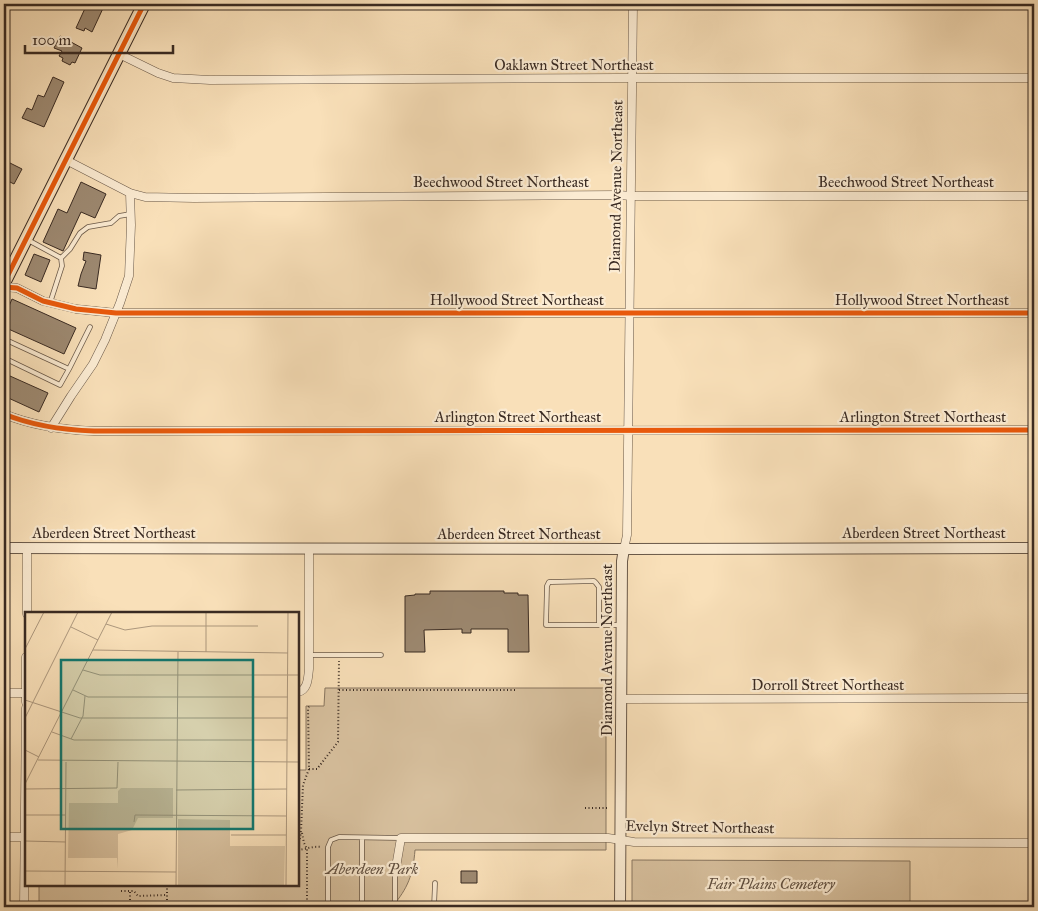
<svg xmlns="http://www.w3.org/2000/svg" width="1038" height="911" font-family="'IM FELL Great Primer',serif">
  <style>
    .green { fill: #d8c19f; stroke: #887660 }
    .building { fill: #9d8971; stroke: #392a22 }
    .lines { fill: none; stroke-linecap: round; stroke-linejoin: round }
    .service-casing { stroke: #695848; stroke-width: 5.5 }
    .minor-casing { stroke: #695848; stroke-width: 9 }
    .tertiary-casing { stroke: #695848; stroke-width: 12 }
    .primary-casing { stroke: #392a22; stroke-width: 14 }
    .path { stroke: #392a22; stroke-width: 2; stroke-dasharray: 1 2.5; stroke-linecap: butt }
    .service { stroke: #fbebd2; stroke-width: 4 }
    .minor { stroke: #fbebd2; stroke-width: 8 }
    .tertiary { stroke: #fbebd2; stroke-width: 10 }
    .primary { stroke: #f9e0b9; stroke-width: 12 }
    .cycleway-casing { stroke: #fbebd2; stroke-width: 8 }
    .cycleway { stroke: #e8590c; stroke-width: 5 }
    .labels { text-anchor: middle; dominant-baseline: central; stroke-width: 4.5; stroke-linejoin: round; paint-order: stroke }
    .street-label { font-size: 15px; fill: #392a22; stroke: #fbebd2 }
    .park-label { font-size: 15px; font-style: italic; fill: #615041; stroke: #fbebd2 }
    .inset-road { fill: none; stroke: #ac977d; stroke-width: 1 }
    .view { fill: #0f766e; fill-opacity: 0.15; stroke: #0f766e; stroke-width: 2.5 }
    .inset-edge { fill: none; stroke: #392a22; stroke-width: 2.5 }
  </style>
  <rect width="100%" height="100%" fill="#f9e0b9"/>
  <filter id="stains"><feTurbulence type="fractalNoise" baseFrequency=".004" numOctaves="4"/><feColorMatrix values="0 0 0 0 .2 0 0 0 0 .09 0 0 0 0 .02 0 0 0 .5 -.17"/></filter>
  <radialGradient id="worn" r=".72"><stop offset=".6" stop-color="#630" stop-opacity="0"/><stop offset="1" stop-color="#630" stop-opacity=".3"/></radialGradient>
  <!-- green -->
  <path class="green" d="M325,688H606V850H415C413,875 408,888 392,907H39V885H298V770H306V706H324Z
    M632,860L910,861V907H632Z"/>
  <!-- building -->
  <path class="building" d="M87,4H105L92,32L85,28L84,31L76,28Z
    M60,36L82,48L75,63L72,62L70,65L62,61L63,58L59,56L62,51L54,48Z
    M53,77L64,82L44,127L22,118L27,108L32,110L38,95L44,97Z
    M4,160L22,169L14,184L4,179Z
    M81,182L106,194L95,218L81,212L63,251L43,242L58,209L67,213Z
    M84,252L101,255L96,289L78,286L81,274L86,261L83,260Z
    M34,254L50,260L41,282L25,275Z
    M12,299L76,328L64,354L4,327V318Z
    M10,376L48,393L39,412L4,396V389Z
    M430,591H504V593H518V595H528L529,652H508V629H471V633H462V629L424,630L425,652H405V596L415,595V594H430Z
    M461,871H477V883H461Z"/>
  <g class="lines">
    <defs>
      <path id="service" d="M28,240L61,258L62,266L50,303
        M61,258L70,249L80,233L88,227L111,223L119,216L131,214
        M4,339L69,369L60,385L4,358
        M69,369L90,327
        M599,625V587L596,583L594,581L551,582H549L547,586L546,625H620
        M309,655H381
        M328,907V847L331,840L339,837L401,838
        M362,907V838
        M395,907V873
        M434,907L435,883"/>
      <path id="minor" d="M119,54L158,73L173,78L210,80L620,78H1034
        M66,160L130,193L145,197L194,198L619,195L631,196H1034
        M4,287L17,288L43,301L76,309L116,313H1034
        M4,414C33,426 63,430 94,431L1034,430
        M51,428L71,396L93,364L105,340L120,303L129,276L131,225L130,193
        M624,549L627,535L633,4
        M27,614V548
        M26,657V702
        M298,692C308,690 308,678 309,669V548
        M4,693H26
        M622,699L1034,698
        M4,837H25
        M395,873L401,838H608L634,842L1034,843
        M24,907L26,708"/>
      <path id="tertiary" d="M4,548L624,549L1034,548
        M620,907L622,561L624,549"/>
      <path id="primary" d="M4,283L144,4"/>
    </defs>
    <!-- service casing -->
    <use href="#service" class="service-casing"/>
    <!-- minor casing -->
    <use href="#minor" class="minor-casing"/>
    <!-- tertiary casing -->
    <use href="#tertiary" class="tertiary-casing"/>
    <!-- primary casing -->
    <use href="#primary" class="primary-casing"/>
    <!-- path -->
    <path class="path" d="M339,690H516
      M309,769H317L338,742L339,661
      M585,808H608
      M302,833L304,843L307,849V907
      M298,842L300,838L301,831L303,785L309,769L308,708L310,705
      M298,850C306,849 313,846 322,847
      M121,891H134L138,896L167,895
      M121,904H129
      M130,907V892
      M167,907V885"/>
    <!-- service -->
    <use href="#service" class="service"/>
    <!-- minor -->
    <use href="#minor" class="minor"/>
    <!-- tertiary -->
    <use href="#tertiary" class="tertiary"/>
    <!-- primary -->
    <use href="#primary" class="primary"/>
    <defs>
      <path id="cycleway" d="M4,283L144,4
        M4,287L17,288L43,301L76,309L116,313H1034
        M4,414C33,426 63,430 94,431L1034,430"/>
    </defs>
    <!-- cycleway casing -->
    <use href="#cycleway" class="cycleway-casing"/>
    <!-- cycleway -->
    <use href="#cycleway" class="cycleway"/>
  </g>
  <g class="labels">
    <!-- street labels -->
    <g class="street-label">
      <text x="574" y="65">Oaklawn Street Northeast</text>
      <text x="501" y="182">Beechwood Street Northeast</text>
      <text x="906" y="182">Beechwood Street Northeast</text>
      <text transform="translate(616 186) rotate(-89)">Diamond Avenue Northeast</text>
      <text x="517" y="300">Hollywood Street Northeast</text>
      <text x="922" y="300">Hollywood Street Northeast</text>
      <text x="518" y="417">Arlington Street Northeast</text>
      <text x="923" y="417">Arlington Street Northeast</text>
      <text x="114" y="533">Aberdeen Street Northeast</text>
      <text x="924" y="533">Aberdeen Street Northeast</text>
      <text x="519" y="534">Aberdeen Street Northeast</text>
      <text transform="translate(607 650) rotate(-90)">Diamond Avenue Northeast</text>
      <text x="828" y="685">Dorroll Street Northeast</text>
      <text transform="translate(700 827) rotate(1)">Evelyn Street Northeast</text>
    </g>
    <!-- park labels -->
    <g class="park-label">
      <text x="372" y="869">Aberdeen Park</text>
      <text x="771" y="884">Fair Plains Cemetery</text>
    </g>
  </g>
  <!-- overview -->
  <g transform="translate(25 612)">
    <rect width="274" height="274" fill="#f9e0b9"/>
    <path d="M96,176H148V206H113L107,218L93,222V257L92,246H43L44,191H93V179ZM153,207L205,208V234H260L259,273H153Z" fill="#d8c19f"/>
    <path class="inset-road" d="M81,12L100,18L127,14H233M46,15L73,28M0,37L19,0M68,38L263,41M181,40V0M58,58L75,63H274M48,78L63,85H263M0,88L55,106H263M0,106L53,0M27,120L49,128H262M46,127L58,104L60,84M0,138L14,145M13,148L274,150M0,172L87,0M0,177L92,176L93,150M151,178L262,177M0,203H41M109,210L110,203L262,204M206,223H261M0,229L41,230M0,259L151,260M40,273L41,150M151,273L153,40M261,273L263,0"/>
    <path class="view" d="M36,48H228V217H36Z"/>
    <rect width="274" height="274" class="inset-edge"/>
  </g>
  <!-- margin -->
  <rect width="1038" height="911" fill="none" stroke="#f9e0b9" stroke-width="20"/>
  <rect x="5" y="5" width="1028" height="901" fill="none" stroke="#392a22" stroke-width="2.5"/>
  <rect x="10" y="10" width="1018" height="891" fill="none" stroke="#392a22"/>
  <!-- scale -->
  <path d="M25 45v8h148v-8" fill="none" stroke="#392a22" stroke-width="2.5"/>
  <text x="32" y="45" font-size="15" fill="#392a22" stroke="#fbebd2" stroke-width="4" paint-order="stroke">100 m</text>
  <rect width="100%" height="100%" filter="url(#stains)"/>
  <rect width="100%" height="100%" fill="url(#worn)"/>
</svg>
